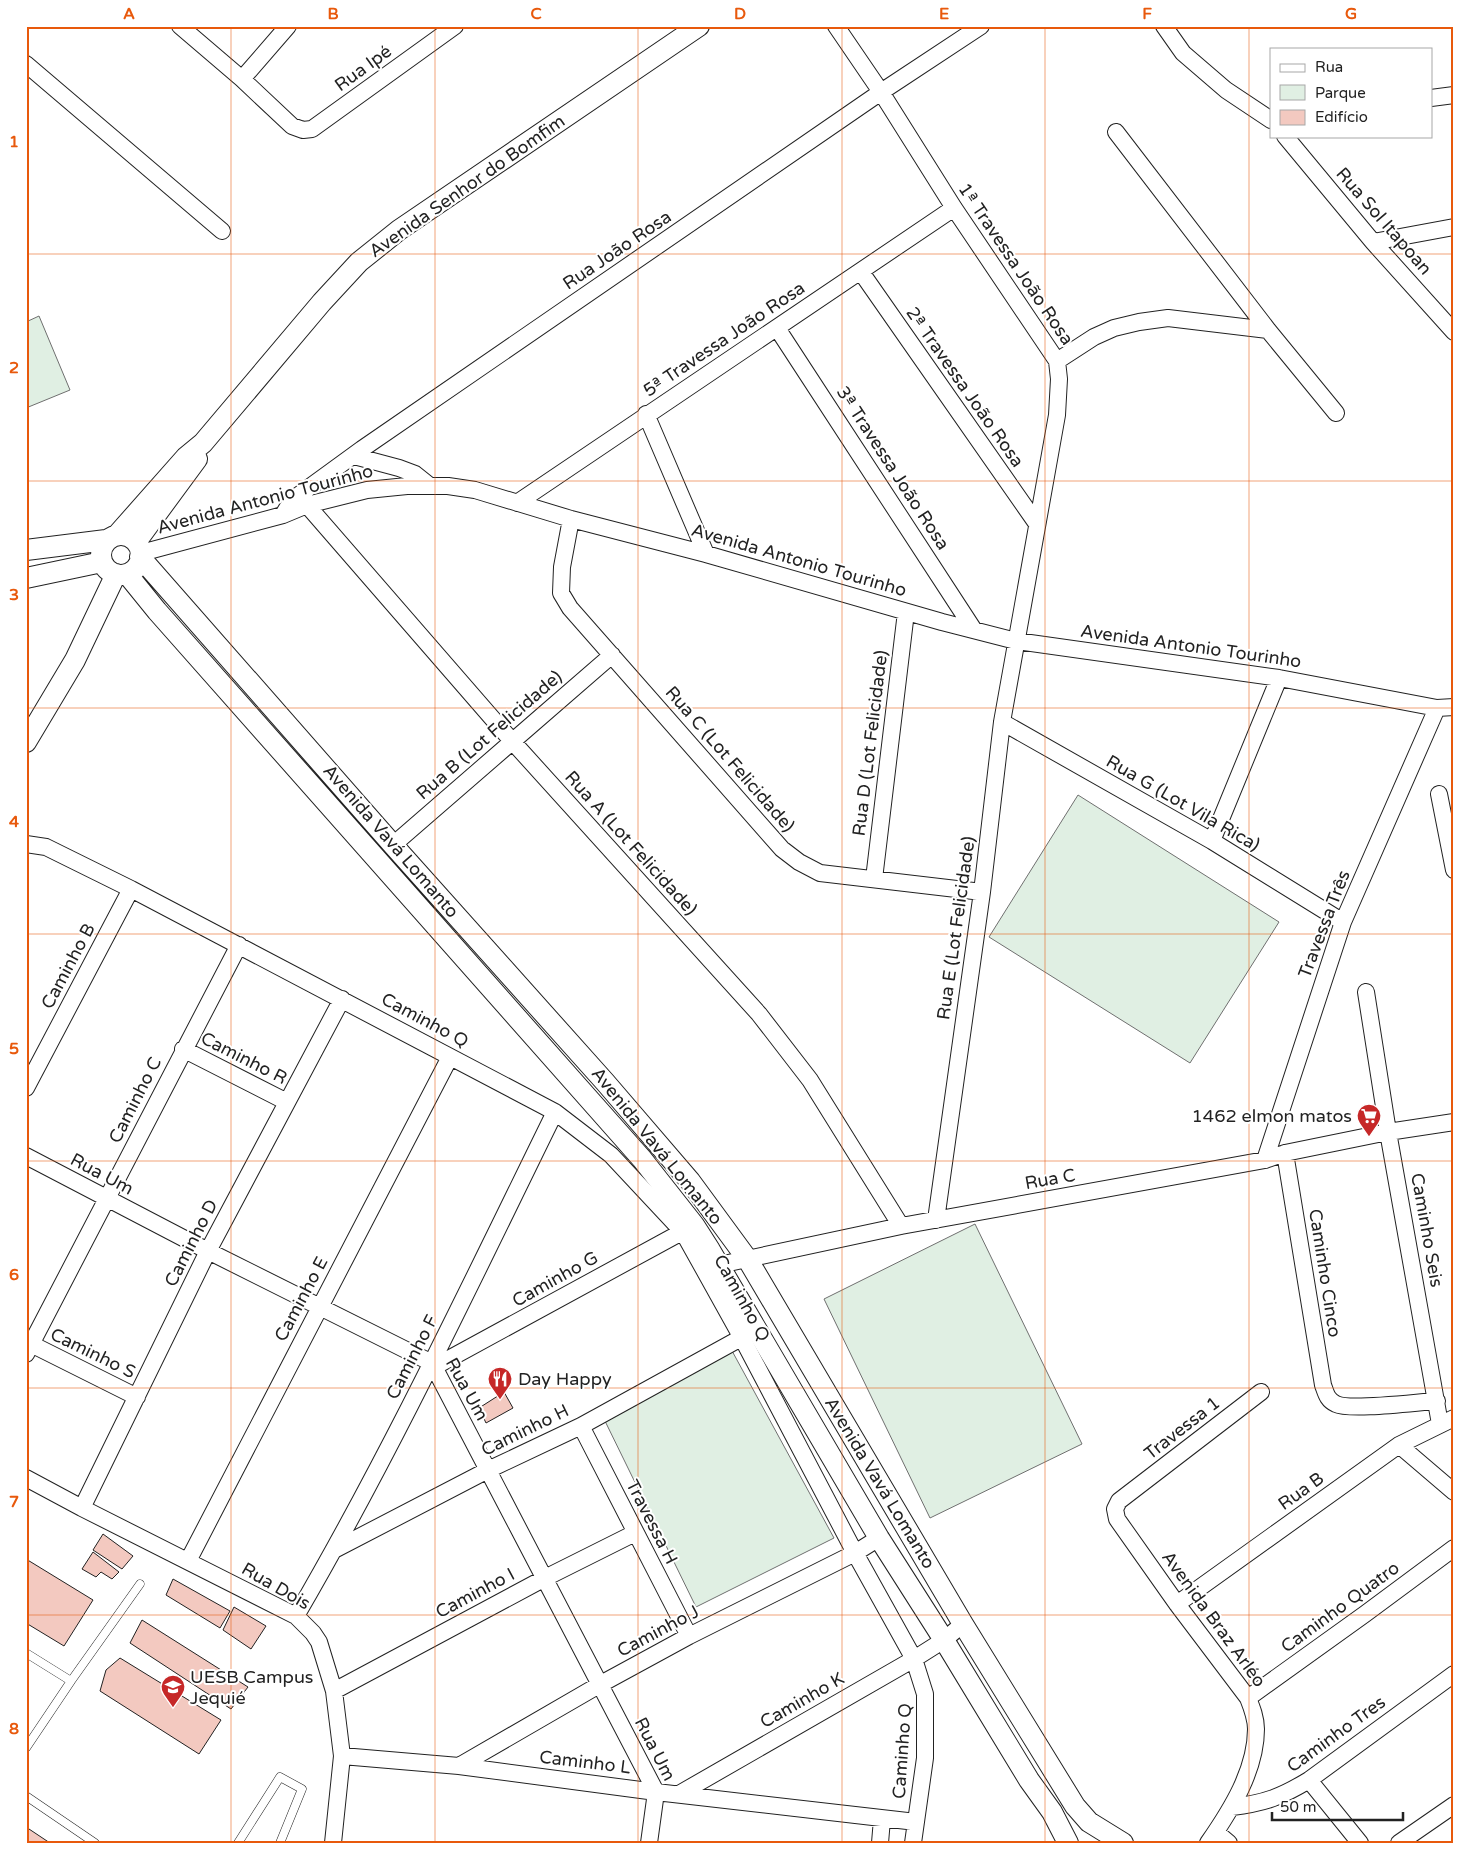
<svg xmlns="http://www.w3.org/2000/svg" width="1480" height="1869" font-family="'Varela Round',sans-serif">
  <style>
    .green { fill: #e0efe3; stroke: #6f6f6f }
    .building { fill: #f3c9c0; stroke: #222 }
    .lines { fill: none; stroke-linecap: round; stroke-linejoin: round }
    .service-casing { stroke: #222; stroke-width: 9 }
    .minor-casing { stroke: #222; stroke-width: 18 }
    .tertiary-casing { stroke: #222; stroke-width: 22 }
    .service { stroke: #fff; stroke-width: 8 }
    .minor { stroke: #fff; stroke-width: 16 }
    .tertiary { stroke: #fff; stroke-width: 20 }
    .grid { fill: none; stroke: #e8590c; stroke-width: 1; stroke-opacity: 0.55 }
    .labels { text-anchor: middle; dominant-baseline: central; stroke-width: 4; stroke-linejoin: round; paint-order: stroke }
    .street-label { font-size: 18px; fill: #222; stroke: #fff }
    .poi-label { font-size: 18px; fill: #222; stroke: #fff; text-anchor: start }
    .neatline { fill: none; stroke: #e8590c; stroke-width: 2 }
    .grid-label { font-size: 16px; text-anchor: middle; font-weight: bold; fill: #e8590c }
  </style>
  <rect width="100%" height="100%" fill="#fff"/>
  <!-- green -->
  <path class="green" d="M39,316L70,390L26,408V322Z
    M1078,795L1279,922L1190,1063L989,937Z
    M975,1224L1082,1444L930,1518L824,1299Z
    M731,1349L834,1538L696,1607L604,1419Z"/>
  <!-- building -->
  <path class="building" d="M504,1392L513,1408L486,1423L479,1408Z
    M103,1534L133,1556L122,1569L93,1550Z
    M93,1552L119,1572L112,1579L101,1572L96,1577L82,1569Z
    M26,1559L93,1600L64,1646L26,1623Z
    M173,1579L230,1611L220,1628L166,1595Z
    M234,1607L266,1626L251,1649L223,1630Z
    M142,1620L248,1687L231,1709L130,1643Z
    M120,1658L221,1720L199,1754L100,1691L106,1670Z
    M26,1827L50,1843H26Z"/>
  <g class="lines">
    <defs>
      <path id="service" d="M26,1653L71,1681
        M26,1748L71,1681L140,1584
        M26,1796L95,1843
        M238,1843L280,1777L302,1789L280,1843"/>
      <path id="minor" d="M180,26L242,79L292,126L303,130L312,129L455,26
        M836,26L881,92L954,208L1057,361L1059,379L1057,415L1002,722L982,892L936,1220
        M1164,26L1183,53L1226,90L1271,120
        M26,64L222,231
        M242,79L288,26
        M1431,98L1454,95
        M1116,132L1268,330L1336,413
        M1285,136L1373,242L1454,332
        M1373,242L1454,227
        M861,272L1037,524
        M777,328L974,630
        M1057,361L1094,337L1114,328L1139,322L1168,318L1268,330
        M646,414L706,554
        M354,456L399,468L415,474L430,486
        M517,503L954,208
        M307,505L512,741L759,1014L810,1080L901,1226
        M283,515L292,500L362,449L881,92L981,26
        M571,519L562,567L561,593L570,608L782,849L799,862L820,873L982,892
        M141,553L283,515L307,505L367,490L407,486H448L475,490L571,519L706,554L942,622L1016,641L1279,678L1437,708L1454,707
        M1002,722L1212,841L1343,922
        M1439,794L1454,870
        M1212,841L1279,678
        M26,844L46,847L131,889L555,1112L611,1155L683,1232L742,1338L855,1553L914,1659L925,1694V1758L913,1843
        M393,845L612,655
        M874,879L906,612
        M1366,992L1388,1132L1440,1424
        M183,1049L287,1102
        M26,1088L131,889
        M1285,1153L1323,1385C1326,1393 1327,1400 1336,1404C1350,1411 1418,1402 1437,1401
        M26,1156L208,1251L432,1363L656,1792L649,1843
        M1265,1160L1343,922L1437,708
        M719,1265L901,1226L1265,1160L1285,1153L1388,1132L1454,1122
        M31,1344L137,1397
        M26,1354L239,945
        M434,1367L691,1227
        M581,1426L689,1636
        M1399,1445L1454,1492
        M26,1478L82,1508L296,1616L313,1633L319,1642L334,1691L342,1756L333,1843
        M82,1508L208,1251L342,999
        M336,1549L488,1470L581,1426L750,1333
        M188,1561L450,1057
        M1177,1604L1399,1445L1454,1418
        M296,1616C391,1453 472,1281 555,1112
        M334,1691L545,1578L635,1533
        M1248,1698L1365,1614L1454,1548
        M342,1756L459,1766L656,1792L916,1822
        M459,1766L599,1685L689,1636L855,1553L879,1538
        M1309,1780L1360,1843
        M679,1794L914,1659L944,1640L963,1624
        M1232,1807C1265,1803 1281,1797 1309,1780L1454,1674
        M1216,1832L1229,1843
        M880,1843L882,1819
        M1208,1843C1231,1810 1256,1770 1256,1729C1256,1718 1252,1708 1248,1698L1177,1604L1117,1519L1115,1509L1119,1501L1261,1392
        M1399,1843L1454,1805"/>
      <path id="tertiary" d="M117,535L186,457L203,443L322,302L359,262L399,230L699,26
        M101 555a20 20 0 1 1 40 0a20 20 0 1 1-40 0Z
        M136,542L197,459
        M26,550L106,540
        M140,557L393,845L605,1082L690,1181L748,1260L963,1624L1075,1806L1089,1822L1123,1843
        M127,574L157,611L642,1159L694,1225L710,1250L879,1538L944,1640L1029,1780L1052,1812L1068,1843
        M26,578L102,562
        M26,742L75,660L116,574"/>
    </defs>
    <!-- service casing -->
    <use href="#service" class="service-casing"/>
    <!-- minor casing -->
    <use href="#minor" class="minor-casing"/>
    <!-- tertiary casing -->
    <use href="#tertiary" class="tertiary-casing"/>
    <!-- service -->
    <use href="#service" class="service"/>
    <!-- minor -->
    <use href="#minor" class="minor"/>
    <!-- tertiary -->
    <use href="#tertiary" class="tertiary"/>
  </g>
  <!-- grid -->
  <path class="grid" d="M231,26V1843M435,26V1843M638,26V1843M842,26V1843M1045,26V1843M1249,26V1843M26,254H1454M26,481H1454M26,708H1454M26,934H1454M26,1161H1454M26,1388H1454M26,1615H1454"/>
  <!-- icons -->
  <defs>
    <symbol id="supermarket-pin" viewBox="-11 -11 22 30"><path d="M0 17L-7.5 6A9.5 9.5 0 1 1 7.5 6Z" fill="#c62828" stroke="#fff"/><path d="M-6-5.5h2.5l.6 2H6L4.5 2H-2.5L-4.4-4H-6ZM-1.5 3.2a1.3 1.3 0 1 0 .1 0ZM3 3.2a1.3 1.3 0 1 0 .1 0Z" fill="#fff"/></symbol>
    <symbol id="restaurant-pin" viewBox="-11 -11 22 30"><path d="M0 17L-7.5 6A9.5 9.5 0 1 1 7.5 6Z" fill="#c62828" stroke="#fff"/><path d="M-5-6h1v4h1v-4h1v4h1v-4h1v5L-1.5 .5V6h-2V.5L-5-1ZM5-6V6H3V1.5H1.5Q1.5-4 5-6Z" fill="#fff"/></symbol>
    <symbol id="university-pin" viewBox="-11 -11 22 30"><path d="M0 17L-7.5 6A9.5 9.5 0 1 1 7.5 6Z" fill="#c62828" stroke="#fff"/><path d="M0-5L7-2L0 1L-7-2ZM-4 1L0 2.5L4 1V4Q0 6-4 4Z" fill="#fff"/></symbol>
  </defs>
  <g fill-rule="evenodd">
    <use href="#supermarket-pin" x="1355" y="1102" width="28" height="38"/>
    <use href="#restaurant-pin" x="486" y="1365" width="28" height="38"/>
    <use href="#university-pin" x="159" y="1673" width="28" height="38"/>
  </g>
  <g class="labels">
    <!-- street labels -->
    <g class="street-label">
      <text transform="translate(363 68) rotate(-36)">Rua Ipé</text>
      <text transform="translate(467 186) rotate(-35)">Avenida Senhor do Bomfim</text>
      <text transform="translate(1384 221) rotate(49)">Rua Sol Itapoan</text>
      <text transform="translate(617 250) rotate(-34)">Rua João Rosa</text>
      <text transform="translate(1016 264) rotate(56)">1ª Travessa João Rosa</text>
      <text transform="translate(724 339) rotate(-34)">5ª Travessa João Rosa</text>
      <text transform="translate(965 387) rotate(55)">2ª Travessa João Rosa</text>
      <text transform="translate(893 468) rotate(57)">3ª Travessa João Rosa</text>
      <text transform="translate(265 499) rotate(-15)">Avenida Antonio Tourinho</text>
      <text transform="translate(799 560) rotate(16)">Avenida Antonio Tourinho</text>
      <text transform="translate(1191 646) rotate(8)">Avenida Antonio Tourinho</text>
      <text transform="translate(489 735) rotate(-41)">Rua B (Lot Felicidade)</text>
      <text transform="translate(870 743) rotate(-83)">Rua D (Lot Felicidade)</text>
      <text transform="translate(730 759) rotate(49)">Rua C (Lot Felicidade)</text>
      <text transform="translate(1183 803) rotate(30)">Rua G (Lot Vila Rica)</text>
      <text transform="translate(391 841) rotate(49)">Avenida Vavá Lomanto</text>
      <text transform="translate(631 843) rotate(48)">Rua A (Lot Felicidade)</text>
      <text transform="translate(1324 924) rotate(-69)">Travessa Três</text>
      <text transform="translate(956 928) rotate(-82)">Rua E (Lot Felicidade)</text>
      <text transform="translate(68 966) rotate(-62)">Caminho B</text>
      <text transform="translate(425 1020) rotate(28)">Caminho Q</text>
      <text transform="translate(244 1058) rotate(27)">Caminho R</text>
      <text transform="translate(135 1100) rotate(-63)">Caminho C</text>
      <text transform="translate(657 1146) rotate(51)">Avenida Vavá Lomanto</text>
      <text transform="translate(102 1174) rotate(28)">Rua Um</text>
      <text transform="translate(1050 1179) rotate(-10)">Rua C</text>
      <text transform="translate(1427 1230) rotate(80)">Caminho Seis</text>
      <text transform="translate(191 1243) rotate(-63)">Caminho D</text>
      <text transform="translate(1325 1273) rotate(81)">Caminho Cinco</text>
      <text transform="translate(555 1279) rotate(-29)">Caminho G</text>
      <text transform="translate(742 1298) rotate(61)">Caminho Q</text>
      <text transform="translate(301 1299) rotate(-62)">Caminho E</text>
      <text transform="translate(93 1353) rotate(26)">Caminho S</text>
      <text transform="translate(412 1357) rotate(-63)">Caminho F</text>
      <text transform="translate(467 1389) rotate(61)">Rua Um</text>
      <text transform="translate(1182 1428) rotate(-38)">Travessa 1</text>
      <text transform="translate(525 1430) rotate(-26)">Caminho H</text>
      <text transform="translate(880 1483) rotate(59)">Avenida Vavá Lomanto</text>
      <text transform="translate(1301 1491) rotate(-36)">Rua B</text>
      <text transform="translate(652 1522) rotate(63)">Travessa H</text>
      <text transform="translate(276 1586) rotate(30)">Rua Dois</text>
      <text transform="translate(475 1593) rotate(-28)">Caminho I</text>
      <text transform="translate(1340 1607) rotate(-36)">Caminho Quatro</text>
      <text transform="translate(1214 1619) rotate(54)">Avenida Braz Arléo</text>
      <text transform="translate(658 1631) rotate(-28)">Caminho J</text>
      <text transform="translate(802 1700) rotate(-30)">Caminho K</text>
      <text transform="translate(1336 1734) rotate(-36)">Caminho Tres</text>
      <text transform="translate(655 1749) rotate(63)">Rua Um</text>
      <text transform="translate(902 1751) rotate(-86)">Caminho Q</text>
      <text transform="translate(585 1762) rotate(7)">Caminho L</text>
    </g>
    <!-- poi labels -->
    <g class="poi-label">
      <text x="1352" y="1116" text-anchor="end">1462 elmon matos</text>
      <text x="518" y="1379">Day Happy</text>
      <text x="190" y="1677">UESB Campus<tspan x="190" dy="21">Jequié</tspan></text>
    </g>
  </g>
  <!-- border -->
  <rect width="1480" height="1869" fill="none" stroke="#ffffff" stroke-width="55"/>
  <!-- legend -->
  <rect x="1270" y="48" width="162" height="90" fill="#ffffff" stroke="#a7a7a7"/>
  <rect x="1280" y="64" width="25" height="8" fill="#ffffff" stroke="#a7a7a7"/>
  <text x="1315" y="72" font-size="15" fill="#222222">Rua</text>
  <rect x="1280" y="85" width="25" height="15" fill="#e0efe3" stroke="#a7a7a7"/>
  <text x="1315" y="98" font-size="15" fill="#222222">Parque</text>
  <rect x="1280" y="110" width="25" height="15" fill="#f3c9c0" stroke="#a7a7a7"/>
  <text x="1315" y="122" font-size="15" fill="#222222">Edifício</text>
  <!-- scale -->
  <path d="M1272 1812v8h131v-8" fill="none" stroke="#222222" stroke-width="2.5"/>
  <text x="1280" y="1812" font-size="15" fill="#222222" stroke="#ffffff" stroke-width="4" paint-order="stroke">50 m</text>
  <rect x="28" y="28" width="1424" height="1814" class="neatline"/>
  <g class="grid-label">
    <text x="129" y="19">A</text>
    <text x="333" y="19">B</text>
    <text x="536" y="19">C</text>
    <text x="740" y="19">D</text>
    <text x="944" y="19">E</text>
    <text x="1147" y="19">F</text>
    <text x="1351" y="19">G</text>
    <text x="14" y="147">1</text>
    <text x="14" y="373">2</text>
    <text x="14" y="600">3</text>
    <text x="14" y="827">4</text>
    <text x="14" y="1054">5</text>
    <text x="14" y="1280">6</text>
    <text x="14" y="1507">7</text>
    <text x="14" y="1734">8</text>
  </g>
</svg>
